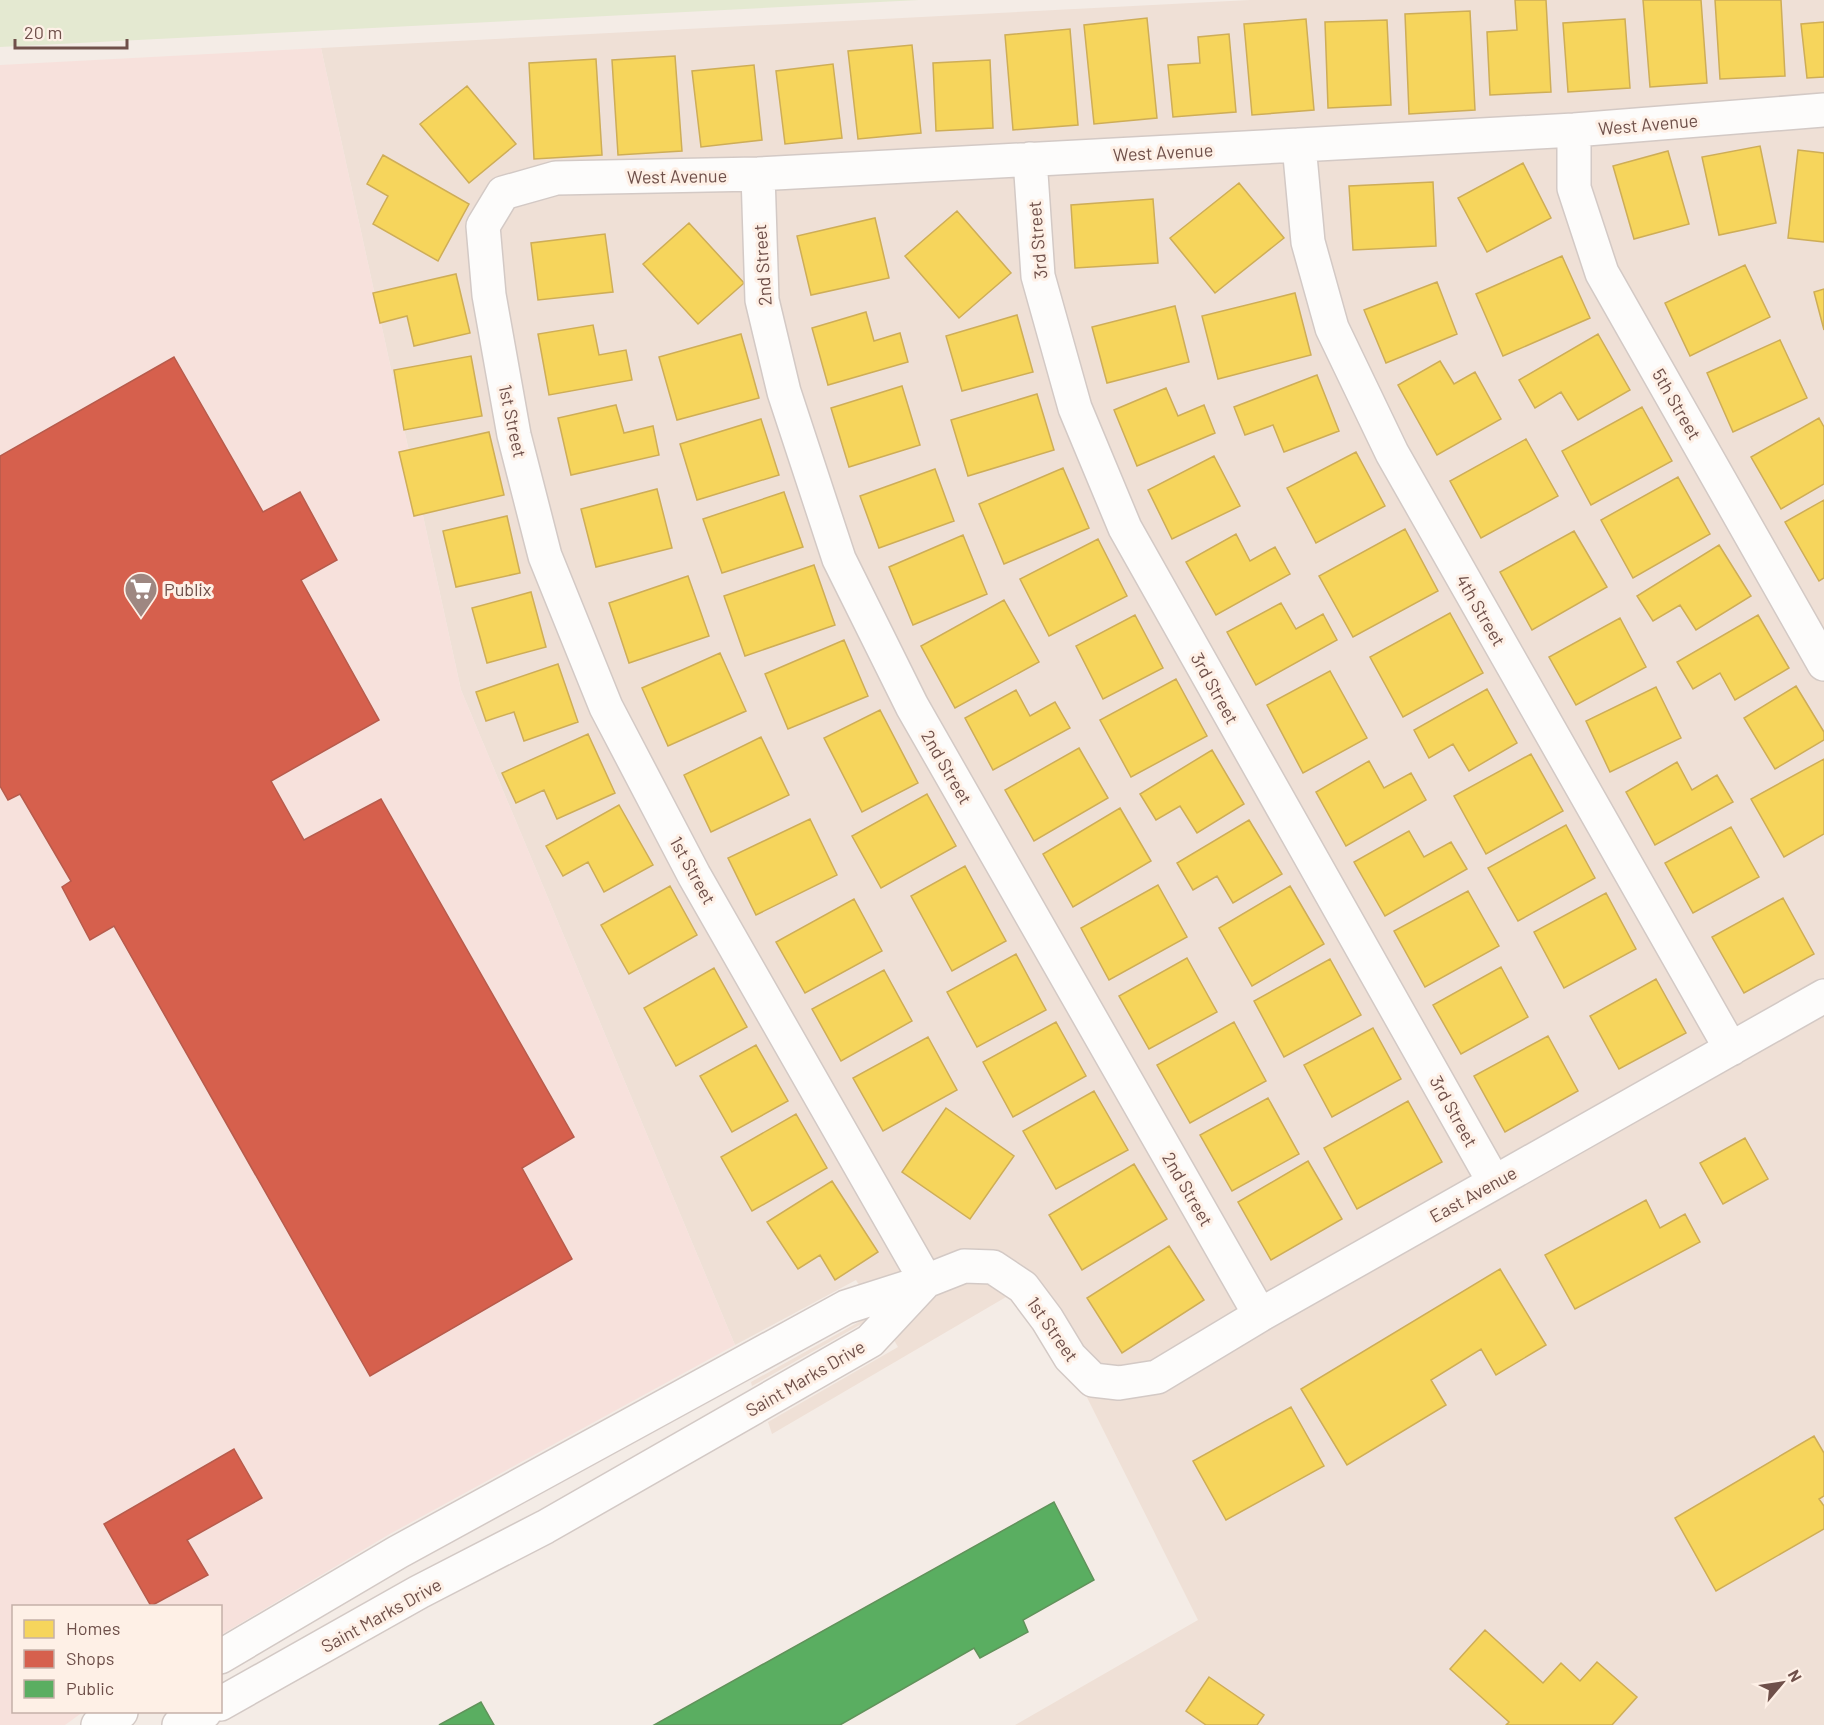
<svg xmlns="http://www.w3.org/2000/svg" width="1824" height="1725" font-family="Barlow,sans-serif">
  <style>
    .residential { fill: #efe0d6 }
    .commercial { fill: #f7e1dc }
    .green { fill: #e4e9d1 }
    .homes { fill: #f6d55c; stroke: #cead57; stroke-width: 1.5 }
    .shops { fill: #d6604d; stroke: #b75b4c; stroke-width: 1.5 }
    .public { fill: #5aae61; stroke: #60925a; stroke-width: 1.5 }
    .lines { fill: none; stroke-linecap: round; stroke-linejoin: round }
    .minor-casing { stroke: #d3c9c5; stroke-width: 36 }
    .minor { stroke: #fdfcfb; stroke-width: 33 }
    .labels { text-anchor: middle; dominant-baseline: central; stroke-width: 6; stroke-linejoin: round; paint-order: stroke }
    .street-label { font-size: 18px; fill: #6f504a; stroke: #fef0e6 }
    .poi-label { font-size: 18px; fill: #6f504a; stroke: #fef0e6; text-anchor: start }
  </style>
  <rect width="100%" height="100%" fill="#f4ece6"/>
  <!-- residential -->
  <path class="residential" d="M1250,0H1824V1725H1015L1198,1620L1030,1283L772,1434L768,1422L898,1347L879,1314L752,1386L751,1382L875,1313L856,1280L735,1345L461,690L321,48Z"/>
  <!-- commercial -->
  <path class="commercial" d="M321,48L461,690L735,1345L388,1535L221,1635L220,1606H14V1712H83L65,1725H0V65Z"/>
  <!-- green -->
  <path class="green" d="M0,0H919L0,47Z"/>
  <!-- homes -->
  <path class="homes" d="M1515,0H1546L1551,92L1490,95L1487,32L1517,30Z
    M1643,0H1701L1707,83L1650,87Z
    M1715,0H1781L1785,76L1720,79Z
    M1470,11L1475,110L1409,114L1405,14Z
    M1147,18L1157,118L1094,124L1084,25Z
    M1306,19L1314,110L1252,115L1244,24Z
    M1625,19L1630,88L1568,92L1563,23Z
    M1387,20L1391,105L1328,108L1325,22Z
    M1824,22V77L1807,78L1801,24Z
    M1070,29L1078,125L1013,130L1005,35Z
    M1229,34L1236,112L1173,117L1168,65L1200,63L1198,37Z
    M912,45L921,133L858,139L848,51Z
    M675,56L682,151L618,155L612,60Z
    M596,59L602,155L534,159L529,63Z
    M990,60L993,128L936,131L933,63Z
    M833,64L842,138L785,144L776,71Z
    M754,65L762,140L701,147L692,71Z
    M467,86L516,144L469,183L420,124Z
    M1760,146L1776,223L1719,235L1702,157Z
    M1798,150L1824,153V242L1788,238Z
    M1668,151L1689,224L1634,239L1613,166Z
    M383,155L469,204L438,261L373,224L388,196L367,184Z
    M1523,163L1551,218L1487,252L1458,198Z
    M1433,182L1436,246L1353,250L1349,186Z
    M1239,183L1284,238L1215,293L1170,238Z
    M1153,199L1158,263L1075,268L1071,205Z
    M957,211L1011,273L959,318L905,256Z
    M875,218L889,278L811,295L797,236Z
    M689,223L744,283L698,324L643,264Z
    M605,234L613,292L538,300L531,243Z
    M1562,256L1590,318L1503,356L1476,294Z
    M1745,265L1770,317L1690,356L1665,303Z
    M456,274L470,333L414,346L407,316L380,323L373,293Z
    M1437,282L1457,334L1386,363L1364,310Z
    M1824,289V330L1814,292Z
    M1295,293L1311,355L1218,379L1202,316Z
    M1175,306L1189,362L1107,383L1092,327Z
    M866,312L874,341L900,333L908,362L828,385L812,328Z
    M1017,315L1033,372L962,391L946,336Z
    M593,325L599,355L626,350L632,380L549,395L538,334Z
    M741,334L759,398L677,420L659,357Z
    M1598,334L1630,390L1578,420L1561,392L1535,408L1519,380Z
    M1780,340L1807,398L1733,432L1707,373Z
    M471,356L482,416L404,430L394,370Z
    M1440,361L1454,384L1475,372L1501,419L1437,455L1398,385Z
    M1317,375L1339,431L1284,452L1273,425L1245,435L1234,407Z
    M902,386L920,445L849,467L831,408Z
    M1166,388L1178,416L1204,405L1215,433L1137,466L1114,410Z
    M1037,394L1054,450L968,476L951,420Z
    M616,405L624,433L653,426L659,455L571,475L558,418Z
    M1642,407L1672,461L1591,505L1562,451Z
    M1819,418L1824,427V484L1781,509L1751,457Z
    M761,419L779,475L697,500L680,444Z
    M489,432L504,495L414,516L399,452Z
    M1526,439L1558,496L1481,538L1450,481Z
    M1356,452L1385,506L1316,543L1287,488Z
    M1214,456L1240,506L1172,539L1148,490Z
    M1063,468L1089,528L1004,564L979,504Z
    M935,469L954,521L879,548L860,496Z
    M1678,477L1710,534L1633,578L1601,520Z
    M657,489L672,548L596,567L581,509Z
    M784,492L803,547L722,573L703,519Z
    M1824,500V578L1819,581L1785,522Z
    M507,516L520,573L456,587L443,531Z
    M1405,529L1438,591L1353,637L1319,576Z
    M1574,531L1607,587L1532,630L1500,572Z
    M1236,534L1250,561L1275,547L1290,574L1216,615L1186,562Z
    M963,535L987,594L913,625L889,567Z
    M1098,539L1127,596L1049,636L1020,579Z
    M1719,545L1751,596L1696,630L1680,605L1653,621L1637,596Z
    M814,565L835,625L745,656L724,596Z
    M688,576L709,636L629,663L609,603Z
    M531,592L546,647L487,663L472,608Z
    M1004,600L1039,662L955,708L921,646Z
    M1281,603L1296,629L1323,614L1337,640L1256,685L1227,632Z
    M1450,613L1483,673L1403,717L1370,657Z
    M1135,615L1163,668L1103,699L1076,646Z
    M1758,615L1789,668L1735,700L1720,673L1693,689L1677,662Z
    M1620,618L1646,667L1576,705L1549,657Z
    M844,640L868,696L788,729L765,674Z
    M720,653L746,711L668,746L642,688Z
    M558,664L578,722L524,741L514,712L486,721L476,692Z
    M1330,671L1367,738L1303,773L1267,705Z
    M1176,679L1207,736L1131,777L1100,720Z
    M1796,686L1824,732V740L1775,769L1744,718Z
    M1656,687L1681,738L1610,772L1586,721Z
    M1487,689L1517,743L1469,771L1453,744L1429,758L1414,730Z
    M1016,690L1030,716L1055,702L1070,728L993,770L965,718Z
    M880,710L918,783L862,812L824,738Z
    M588,734L615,793L557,819L544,790L516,803L502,773Z
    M761,737L789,795L711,832L684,775Z
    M1079,748L1108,798L1034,841L1005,790Z
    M1212,750L1244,804L1197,833L1180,806L1156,820L1140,794Z
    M1531,754L1563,811L1486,854L1454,796Z
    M1824,759V834L1784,857L1751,799Z
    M1369,761L1384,788L1411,773L1426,800L1346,846L1316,792Z
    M1677,762L1692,790L1717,775L1733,802L1655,845L1626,792Z
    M927,794L956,846L881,888L852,836Z
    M619,805L653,865L604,892L588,862L563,876L546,846Z
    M1120,808L1151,861L1073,907L1043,854Z
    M810,819L837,875L756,915L728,858Z
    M1249,820L1282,874L1233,903L1217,876L1193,890L1177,863Z
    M1566,825L1595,878L1518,921L1488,868Z
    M1731,827L1759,877L1693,913L1665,863Z
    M1409,831L1424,857L1451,842L1467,869L1385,916L1354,862Z
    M965,866L1006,941L952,971L911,896Z
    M1158,885L1187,937L1109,980L1081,928Z
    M670,886L697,935L629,974L601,925Z
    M1290,886L1324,944L1252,986L1219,928Z
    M1468,891L1499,946L1425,987L1394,931Z
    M1606,893L1636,949L1564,988L1534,932Z
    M1783,898L1814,954L1744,993L1712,937Z
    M854,899L882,951L805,993L776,942Z
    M1016,954L1046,1010L977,1047L947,992Z
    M1187,958L1217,1012L1149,1049L1119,996Z
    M1330,959L1361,1015L1284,1057L1254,1001Z
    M1501,967L1528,1017L1461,1054L1433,1005Z
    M714,968L747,1027L676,1066L644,1008Z
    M884,970L912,1021L841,1061L812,1009Z
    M1656,979L1686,1033L1619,1069L1590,1016Z
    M1056,1022L1086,1076L1013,1117L983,1062Z
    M1234,1022L1266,1081L1190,1123L1157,1065Z
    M1373,1028L1401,1079L1332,1117L1304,1065Z
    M1548,1036L1578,1091L1505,1132L1474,1076Z
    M928,1037L957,1090L883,1131L853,1078Z
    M756,1045L788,1101L732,1132L700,1076Z
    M1094,1091L1128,1150L1056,1189L1023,1131Z
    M1268,1098L1299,1154L1232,1191L1200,1135Z
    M1408,1101L1442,1162L1357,1209L1324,1148Z
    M946,1108L1014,1156L970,1219L902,1172Z
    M796,1114L827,1168L752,1211L721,1157Z
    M1745,1138L1768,1179L1723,1204L1700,1163Z
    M1308,1161L1342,1219L1271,1260L1238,1202Z
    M1134,1164L1167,1219L1082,1270L1049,1215Z
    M832,1181L878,1252L835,1280L820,1255L798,1269L767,1222Z
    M1646,1200L1660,1228L1685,1214L1700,1242L1575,1309L1545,1255Z
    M1169,1246L1204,1300L1122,1353L1087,1298Z
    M1500,1269L1546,1345L1496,1375L1481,1349L1431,1380L1446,1405L1347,1465L1301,1389Z
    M1291,1407L1324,1466L1226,1520L1193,1461Z
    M1814,1436L1824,1453V1496L1819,1499L1824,1506V1529L1716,1591L1675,1518Z
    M1485,1630L1543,1683L1561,1663L1580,1681L1597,1662L1637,1697L1612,1725H1506L1509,1722L1450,1669Z
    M1209,1677L1264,1715L1257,1725H1206L1186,1711Z"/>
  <!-- shops -->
  <path class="shops" d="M174,357L263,512L300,492L337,560L301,580L379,720L271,781L304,840L381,799L574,1137L522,1168L572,1259L370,1376L114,926L90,940L62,887L71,881L20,794L8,800L0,786V456Z
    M234,1449L262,1498L187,1540L208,1575L151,1606L104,1524Z"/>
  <!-- public -->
  <path class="public" d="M1054,1502L1094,1580L1023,1620L1028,1632L980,1658L974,1648L840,1725H654Z
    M481,1702L494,1725H439Z"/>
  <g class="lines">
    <defs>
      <path id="minor" d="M1824,110L1574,130L1299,145L758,174L556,178L503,193L483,226L489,295L514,435L545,556L606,707L694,875L926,1281L964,1266L993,1267L1023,1287L1047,1319L1070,1357L1093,1380L1119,1383L1157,1377L1260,1315L1824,996
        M1574,130V188L1602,273L1824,664
        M1299,145L1308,242L1332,328L1392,453L1731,1049
        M1030,159L1038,276L1075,408L1125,528L1494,1182
        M758,174L762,300L784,392L839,559L912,706L1260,1315
        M220,1657L398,1552L846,1307L924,1282
        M220,1704L419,1592L545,1527L870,1341L926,1281
        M98,1725L121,1712
        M179,1725L205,1712"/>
    </defs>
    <!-- minor casing -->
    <use href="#minor" class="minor-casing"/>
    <!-- minor -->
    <use href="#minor" class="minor"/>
  </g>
  <!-- icons -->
  <defs>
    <symbol id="supermarket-pin" viewBox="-11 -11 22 30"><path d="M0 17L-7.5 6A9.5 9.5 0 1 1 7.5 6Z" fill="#9e8781" stroke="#fef0e6"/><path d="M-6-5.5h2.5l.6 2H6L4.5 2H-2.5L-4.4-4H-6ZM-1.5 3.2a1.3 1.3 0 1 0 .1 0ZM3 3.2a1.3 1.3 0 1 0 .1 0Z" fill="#fff"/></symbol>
  </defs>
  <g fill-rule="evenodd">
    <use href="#supermarket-pin" x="122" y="570" width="38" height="52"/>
  </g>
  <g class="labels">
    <!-- street labels -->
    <g class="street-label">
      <text transform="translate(1648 124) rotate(-5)">West Avenue</text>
      <text transform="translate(1163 152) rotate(-3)">West Avenue</text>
      <text transform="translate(677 176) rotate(-1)">West Avenue</text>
      <text transform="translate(1037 240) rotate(-95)">3rd Street</text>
      <text transform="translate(762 265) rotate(-94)">2nd Street</text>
      <text transform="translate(1677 404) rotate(60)">5th Street</text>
      <text transform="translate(513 421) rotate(78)">1st Street</text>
      <text transform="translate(1481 610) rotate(60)">4th Street</text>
      <text transform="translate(1215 688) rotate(61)">3rd Street</text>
      <text transform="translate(947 767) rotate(60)">2nd Street</text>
      <text transform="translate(693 870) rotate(61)">1st Street</text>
      <text transform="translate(1454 1111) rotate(61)">3rd Street</text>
      <text transform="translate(1188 1189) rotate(60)">2nd Street</text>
      <text transform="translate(1473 1194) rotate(-29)">East Avenue</text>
      <text transform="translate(1053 1329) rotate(55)">1st Street</text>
      <text transform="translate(805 1378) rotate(-30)">Saint Marks Drive</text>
      <text transform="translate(381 1615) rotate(-29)">Saint Marks Drive</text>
    </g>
    <!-- poi labels -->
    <g class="poi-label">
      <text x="164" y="589">Publix</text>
    </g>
  </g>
  <!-- legend -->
  <rect x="12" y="1605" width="210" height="108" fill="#fef0e6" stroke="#c5b0a8" stroke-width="1.5"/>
  <rect x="24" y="1620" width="30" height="18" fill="#f6d55c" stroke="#c5b0a8" stroke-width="1.5"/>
  <text x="66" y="1635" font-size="18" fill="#6f504a">Homes</text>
  <rect x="24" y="1650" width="30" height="18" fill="#d6604d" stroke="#c5b0a8" stroke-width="1.5"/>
  <text x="66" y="1665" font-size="18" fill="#6f504a">Shops</text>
  <rect x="24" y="1680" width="30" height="18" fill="#5aae61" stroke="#c5b0a8" stroke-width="1.5"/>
  <text x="66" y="1695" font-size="18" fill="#6f504a">Public</text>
  <!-- north arrow -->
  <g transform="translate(1782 1683) rotate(61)" stroke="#fef0e6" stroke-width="4.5" paint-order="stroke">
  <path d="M0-4.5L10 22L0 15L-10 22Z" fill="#6f504a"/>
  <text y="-9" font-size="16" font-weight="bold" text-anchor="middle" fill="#6f504a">N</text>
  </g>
  <!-- scale -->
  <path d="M15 39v9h112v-9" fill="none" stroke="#6f504a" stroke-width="3"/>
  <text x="24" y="39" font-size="18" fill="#6f504a" stroke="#fef0e6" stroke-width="4.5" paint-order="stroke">20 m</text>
</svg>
